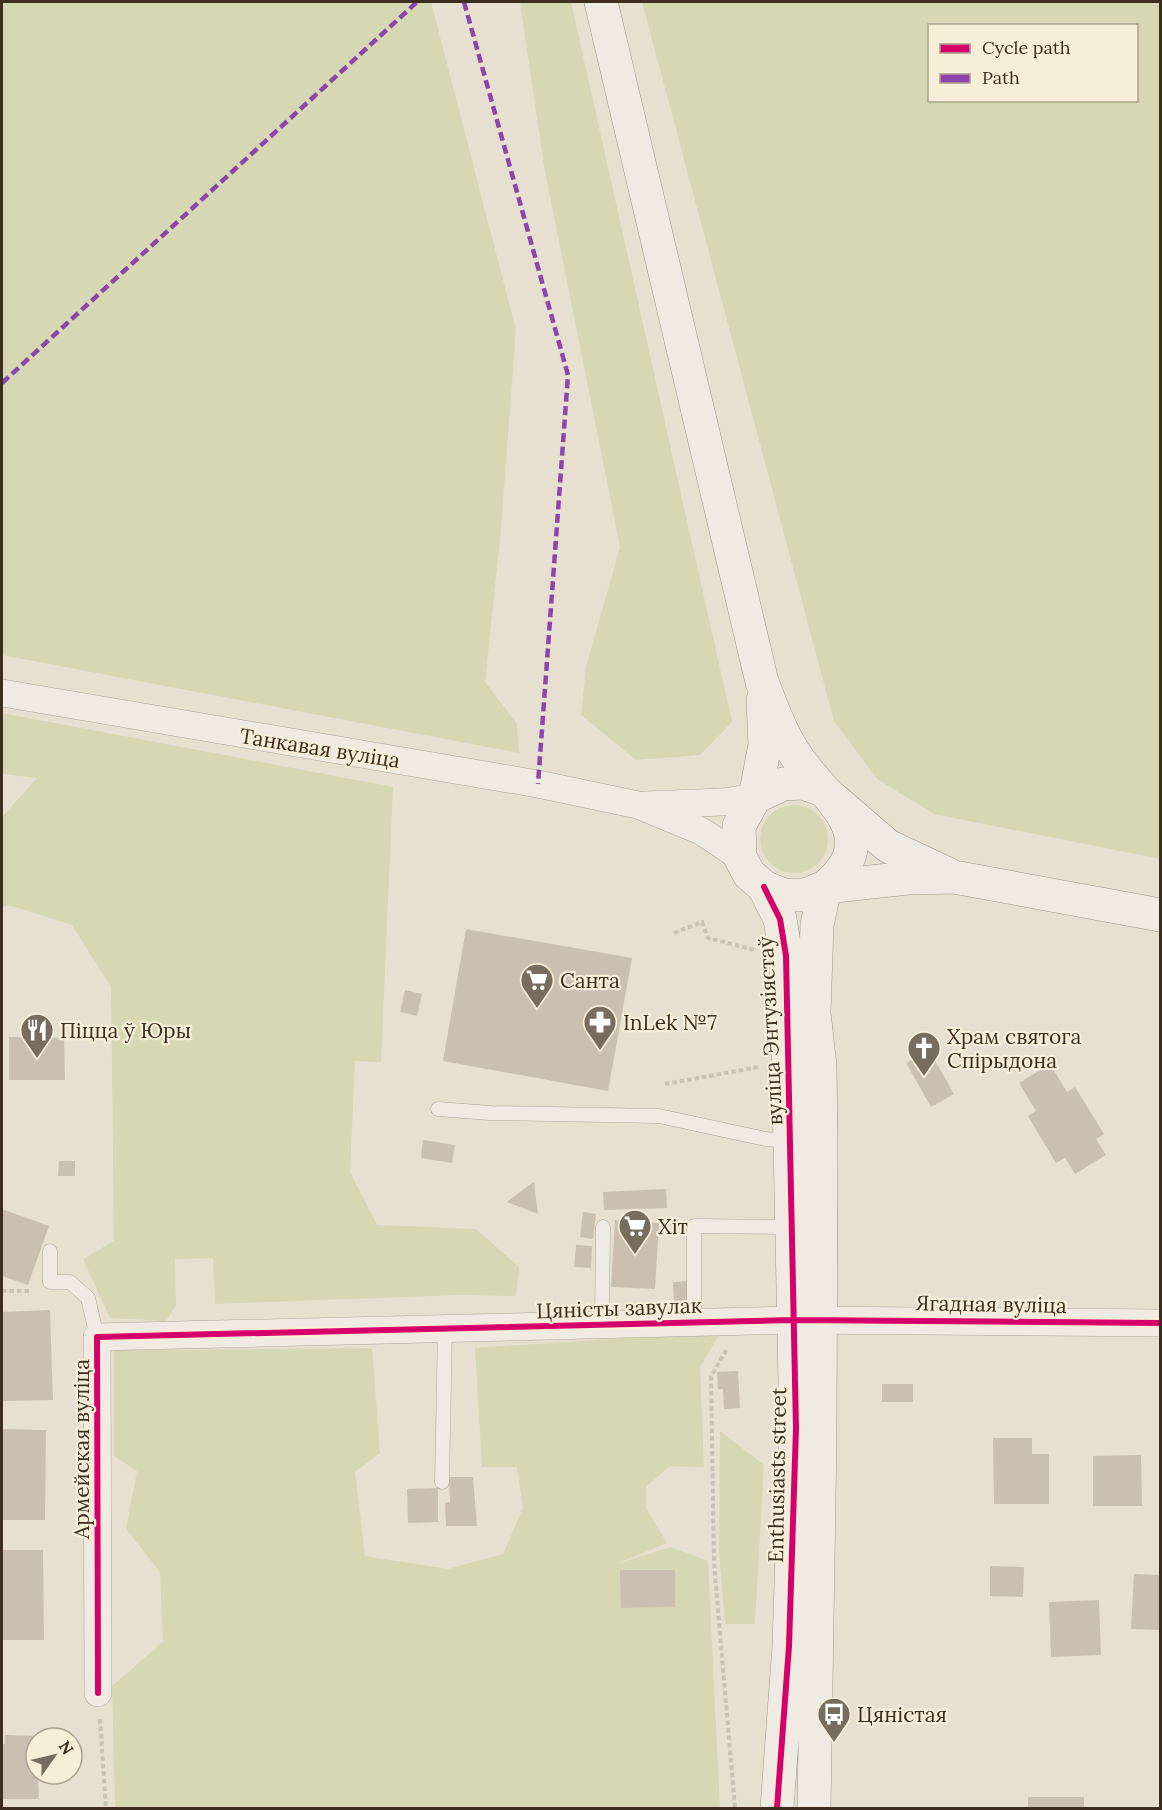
<svg xmlns="http://www.w3.org/2000/svg" width="1162" height="1810" font-family="Lora,serif">
  <style>
    .green { fill: #d6d7b3; fill-rule: evenodd }
    .building { fill: #cbbfb2 }
    .lines { fill: none; stroke-linecap: round; stroke-linejoin: round }
    .lane-casing { stroke: #ada599; stroke-width: 15 }
    .street-casing { stroke: #ada599; stroke-width: 28 }
    .secondary-casing { stroke: #9c958a; stroke-width: 34 }
    .path { stroke: #c8c2b9; stroke-width: 4; stroke-dasharray: 4.5 3; stroke-linecap: butt }
    .lane { stroke: #efebe3; stroke-width: 14 }
    .street { stroke: #efebe3; stroke-width: 27 }
    .secondary { stroke: #efebe3; stroke-width: 33 }
    .quiet { stroke: #8e44ad; stroke-width: 4.5; stroke-dasharray: 9 4.5; stroke-linecap: butt }
    .cycleway-casing { stroke: #f7eed8; stroke-width: 10 }
    .cycleway { stroke: #d6006c; stroke-width: 6 }
    .labels { text-anchor: middle; dominant-baseline: central; stroke-width: 4.5; stroke-linejoin: round; paint-order: stroke }
    .street-label { font-size: 21px; fill: #3d2e20; stroke: #f7eed8 }
    .poi-label { font-size: 21px; fill: #3d2e20; stroke: #f7eed8; text-anchor: start }
  </style>
  <rect width="100%" height="100%" fill="#e7e0d1"/>
  <!-- green -->
  <path class="green" d="M2,2H431L516,330L500,540L485,682L517,724L519,753L2,655Z
    M520,2H571L732,722L700,755L636,760L581,715L586,667L620,547L544,166Z
    M642,2H1160V859L934,814L877,779L834,721ZM930,26H1136V100H930Z
    M2,713L393,787L381,1062L355,1061L350,1172L377,1225L476,1229L519,1267L516,1296L459,1295L215,1304L213,1258L175,1259L176,1305L166,1321L110,1318L83,1259L114,1241L111,987L72,925L12,906H2V817L37,778L2,774Z
    M760 839a34 34 0 1 1 68 0a34 34 0 1 1-68 0Z
    M721,1332L700,1367L704,1467L670,1466L646,1487V1508L667,1543L616,1564L671,1547L708,1561L720,1808H115L112,1686L163,1642L160,1572L126,1529L137,1471L114,1456V1350L372,1348L380,1453L355,1472L365,1556L448,1569L503,1554L523,1508L517,1467H482L475,1348Z
    M720,1431L764,1465L755,1624H725L719,1551Z"/>
  <!-- building -->
  <path class="building" d="M466,929L632,958L608,1091L443,1061Z
    M405,990L422,994L417,1016L400,1012Z
    M9,1037L64,1038L65,1080H9Z
    M929,1050L954,1094L931,1107L906,1063Z
    M1050,1064L1067,1092L1075,1087L1104,1134L1096,1139L1106,1155L1075,1174L1065,1158L1056,1163L1028,1116L1036,1111L1019,1083Z
    M423,1140L455,1145L452,1163L421,1158Z
    M59,1161H75V1176H58Z
    M534,1182L538,1214L507,1202L521,1191Z
    M666,1189L667,1208L604,1210L603,1192Z
    M2,1209L49,1226L28,1285L2,1276Z
    M583,1212L596,1214L593,1239L580,1237Z
    M615,1220L659,1223L655,1289L611,1287Z
    M576,1245L592,1246L591,1268L574,1267Z
    M687,1281V1302H674L673,1282Z
    M50,1310L53,1400L2,1401V1312Z
    M738,1371L740,1408L724,1409L723,1389H718L717,1372Z
    M882,1384H913V1402H882Z
    M2,1429L46,1430L45,1520H2Z
    M993,1438H1032V1454H1049V1504H994Z
    M1141,1455L1142,1506H1093V1456Z
    M449,1477H473L477,1526H446L445,1503L450,1502Z
    M438,1488V1522L408,1523L407,1489Z
    M2,1550H43L44,1640H2Z
    M990,1566L1024,1567L1023,1597L990,1596Z
    M620,1570H675V1607L621,1608Z
    M1134,1574L1160,1575V1630L1131,1629Z
    M1099,1600L1101,1655L1051,1657L1049,1602Z
    M5,1735L39,1736L36,1738L39,1799H2V1744H5Z
    M1028,1797H1084V1808H1028Z"/>
  <g class="lines">
    <defs>
      <path id="lane" d="M438,1109L490,1113L659,1116L765,1139L790,1141
        M603,1227L602,1320H613
        M50,1251V1282H70L88,1298L97,1337
        M686,1319H694V1226L793,1227
        M442,1482L445,1330"/>
      <path id="street" d="M2,693L538,784L638,805L701,831L740,857
        M646,805L723,802L755,797
        M98,1693L97,1337L794,1320L1160,1323"/>
      <path id="secondary" d="M601,2L762,682C772,707 781,734 797,757C825,799 887,836 825,887
        M755,797L765,745L763,700
        M954,877L888,846L831,797L821,789L803,783L783,784L755,797L739,826L740,857L749,874L764,887L784,895H805L825,887L908,878L954,877L1160,915
        M764,887L780,919L786,956L796,1428L789,1646L777,1808
        M814,1808L820,1435L821,1143L820,1066L814,1013L817,925L825,887"/>
    </defs>
    <!-- lane casing -->
    <use href="#lane" class="lane-casing"/>
    <!-- street casing -->
    <use href="#street" class="street-casing"/>
    <!-- secondary casing -->
    <use href="#secondary" class="secondary-casing"/>
    <!-- path -->
    <path class="path" d="M674,933L702,922L708,938L755,950
      M665,1084L759,1067
      M2,1291H32
      M726,1350L711,1377L714,1563L735,1808
      M100,1719L106,1808"/>
    <!-- lane -->
    <use href="#lane" class="lane"/>
    <!-- street -->
    <use href="#street" class="street"/>
    <!-- secondary -->
    <use href="#secondary" class="secondary"/>
    <!-- quiet -->
    <path class="quiet" d="M464,2L568,375L538,784
      M2,383L417,2"/>
    <defs>
      <path id="cycleway" d="M764,887L780,919L786,956L796,1428L789,1646L777,1808
        M98,1693L97,1337L794,1320L1160,1323"/>
    </defs>
    <!-- cycleway casing -->
    <use href="#cycleway" class="cycleway-casing"/>
    <!-- cycleway -->
    <use href="#cycleway" class="cycleway"/>
  </g>
  <!-- icons -->
  <defs>
    <symbol id="supermarket-pin" viewBox="-11 -11 22 30"><path d="M0 17L-7.5 6A9.5 9.5 0 1 1 7.5 6Z" fill="#786c5e" stroke="#f7eed8"/><path d="M-6-5.5h2.5l.6 2H6L4.5 2H-2.5L-4.4-4H-6ZM-1.5 3.2a1.3 1.3 0 1 0 .1 0ZM3 3.2a1.3 1.3 0 1 0 .1 0Z" fill="#fff"/></symbol>
    <symbol id="pharmacy-pin" viewBox="-11 -11 22 30"><path d="M0 17L-7.5 6A9.5 9.5 0 1 1 7.5 6Z" fill="#786c5e" stroke="#f7eed8"/><path d="M-2-6h4v4h4v4h-4v4h-4v-4h-4v-4h4Z" fill="#fff"/></symbol>
    <symbol id="restaurant-pin" viewBox="-11 -11 22 30"><path d="M0 17L-7.5 6A9.5 9.5 0 1 1 7.5 6Z" fill="#786c5e" stroke="#f7eed8"/><path d="M-5-6h1v4h1v-4h1v4h1v-4h1v5L-1.5 .5V6h-2V.5L-5-1ZM5-6V6H3V1.5H1.5Q1.5-4 5-6Z" fill="#fff"/></symbol>
    <symbol id="church-pin" viewBox="-11 -11 22 30"><path d="M0 17L-7.5 6A9.5 9.5 0 1 1 7.5 6Z" fill="#786c5e" stroke="#f7eed8"/><path d="M-1.2-6h2.4v3.5h3.3v2.4h-3.3V6h-2.4V-.1h-3.3v-2.4h3.3Z" fill="#fff"/></symbol>
    <symbol id="bus-pin" viewBox="-11 -11 22 30"><path d="M0 17L-7.5 6A9.5 9.5 0 1 1 7.5 6Z" fill="#786c5e" stroke="#f7eed8"/><path d="M-5-6H5V4H4V6H2V4H-2V6H-4V4H-5ZM-3.5-4V0h7V-4ZM-3.5 1.2v1.5H-2V1.2ZM2 1.2v1.5H3.5V1.2Z" fill="#fff"/></symbol>
  </defs>
  <g fill-rule="evenodd">
    <use href="#supermarket-pin" x="518" y="961" width="38" height="52"/>
    <use href="#pharmacy-pin" x="581" y="1003" width="38" height="52"/>
    <use href="#restaurant-pin" x="18" y="1011" width="38" height="52"/>
    <use href="#church-pin" x="905" y="1029" width="38" height="52"/>
    <use href="#supermarket-pin" x="616" y="1207" width="38" height="52"/>
    <use href="#bus-pin" x="815" y="1695" width="38" height="52"/>
  </g>
  <g class="labels">
    <!-- street labels -->
    <g class="street-label">
      <text transform="translate(320 748) rotate(9)">Танкавая вуліца</text>
      <text transform="translate(770 1031) rotate(-93)">вуліца Энтузіястаў</text>
      <text transform="translate(991 1304) rotate(1)">Ягадная вуліца</text>
      <text transform="translate(619 1308) rotate(-2)">Цяністы завулак</text>
      <text transform="translate(81 1449) rotate(-90)">Армейская вуліца</text>
      <text transform="translate(777 1475) rotate(-89)">Enthusiasts street</text>
    </g>
    <!-- poi labels -->
    <g class="poi-label">
      <text x="560" y="980">Санта</text>
      <text x="623" y="1022">InLek №7</text>
      <text x="60" y="1030">Піцца ў Юры</text>
      <text x="947" y="1036">Храм святога<tspan x="947" dy="24">Спірыдона</tspan></text>
      <text x="658" y="1226">Хіт</text>
      <text x="857" y="1714">Цяністая</text>
    </g>
  </g>
  <!-- border -->
  <rect width="1162" height="1810" fill="none" stroke="#3d2e20" stroke-width="6"/>
  <!-- legend -->
  <rect x="928" y="24" width="210" height="78" fill="#f7eed8" stroke="#ada18e" stroke-width="1.5"/>
  <rect x="940" y="44" width="30" height="9" fill="#d6006c" stroke="#ada18e" stroke-width="1.5"/>
  <text x="982" y="54" font-size="18" fill="#3d2e20">Cycle path</text>
  <rect x="940" y="74" width="30" height="9" fill="#8e44ad" stroke="#ada18e" stroke-width="1.5"/>
  <text x="982" y="84" font-size="18" fill="#3d2e20">Path</text>
  <!-- north arrow -->
  <g transform="translate(54 1756) rotate(56)"><circle r="28" fill="#f7eed8" stroke="#ada18e" stroke-width="1.5"/>
  <path d="M0-4.5L10 22L0 15L-10 22Z" fill="#786c5e"/>
  <text y="-9" font-size="16" font-weight="bold" text-anchor="middle" fill="#3d2e20">N</text>
  </g>
</svg>
